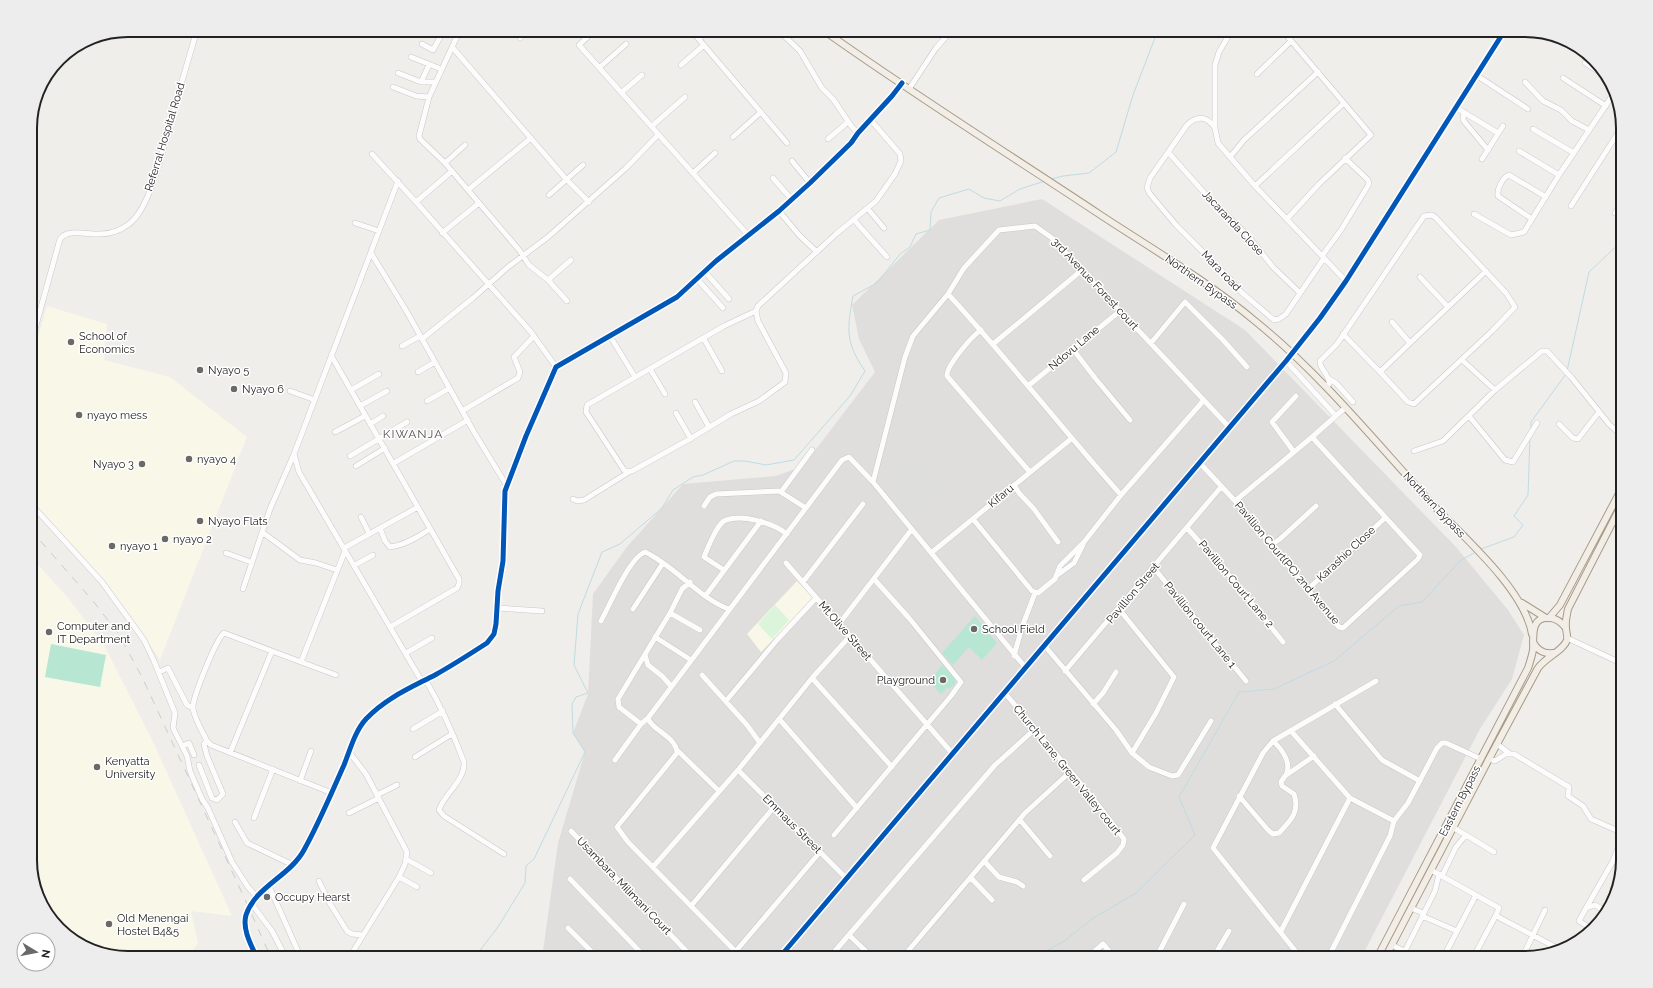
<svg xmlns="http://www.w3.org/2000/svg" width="1653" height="988" font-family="Raleway,sans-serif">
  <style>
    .residential { fill: #dfdedc }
    .education { fill: #f8f7e8 }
    .religious { fill: #dededc }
    .park { fill: #daf5da }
    .pitch { fill: #b7e6d2 }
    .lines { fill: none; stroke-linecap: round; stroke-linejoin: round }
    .stream { stroke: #bfdbe3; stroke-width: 1 }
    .minor-casing { stroke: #c9c8c7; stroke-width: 6 }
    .major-casing { stroke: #a79c86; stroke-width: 8 }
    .minor { stroke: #fdfcfc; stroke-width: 5 }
    .major { stroke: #f3ede7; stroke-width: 6 }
    .rail { stroke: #ccc; stroke-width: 1; stroke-dasharray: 8 8; stroke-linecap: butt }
    .cycleway-casing { stroke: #fff; stroke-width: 8 }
    .cycleway { stroke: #0057b8; stroke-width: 5 }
    .poi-dot { fill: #6a6968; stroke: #fff; stroke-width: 1.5 }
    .labels { text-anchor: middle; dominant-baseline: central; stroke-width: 3; stroke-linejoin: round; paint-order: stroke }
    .street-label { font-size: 11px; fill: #222; stroke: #fff }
    .poi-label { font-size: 11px; fill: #222; stroke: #fff; text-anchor: start }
    .neighbourhood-label { font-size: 12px; letter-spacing: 1px; fill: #555; stroke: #fff }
    .rim { fill: none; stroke: #222; stroke-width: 2 }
  </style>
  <rect width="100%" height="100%" fill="#f0eeeb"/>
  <!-- residential -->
  <path class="residential" d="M1042,199L1245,330L1456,547L1508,610L1524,635L1512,679L1480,729L1361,958H542L558,843L585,752L573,733L588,694L593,594L626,548L683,484L776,476L803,466L875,372L859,339L852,305L939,220Z"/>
  <!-- education -->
  <path class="education" d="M30,301L41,304L30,337Z
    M47,306L107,324L104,360L170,377L247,437L160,660L138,627L109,590L30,505V365Z
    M30,556L68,598L104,645L154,744L232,916L191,911L198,943L187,958H128L79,945L43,909L30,866Z
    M797,581L814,598L761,652L747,634Z"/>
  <!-- religious -->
  <path class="religious" d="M904,444L945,493L910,524L890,500Z"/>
  <!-- park -->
  <path class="park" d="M775,605L789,620L772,639L758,624Z"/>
  <!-- pitch -->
  <path class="pitch" d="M975,616L997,643L982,660L969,647L953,665L942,653Z
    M51,644L106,655L100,687L45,677Z
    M942,665L955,678V684L949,689L947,688L941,694L929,682Z"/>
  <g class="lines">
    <!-- stream -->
    <path class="stream" d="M1052,179L1063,176L1089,173L1116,152L1133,95L1158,30
      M1567,371L1589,272L1623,240
      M1531,429V422L1566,374
      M1481,549L1514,537L1523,525L1514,516L1528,495L1530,438
      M474,958L498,927L525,883L526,866L534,859L585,752L573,733L572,704L576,697L588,693L574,665L578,614L602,552L620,544L662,508L673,490L693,477L703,475L734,461H745L766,465L794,460L850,396L865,371C845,342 847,329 853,296L877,283L900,254L910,247L916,234L930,230L931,212L939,198L969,189L984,198L1000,201L1020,189L1045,181
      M1032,958L1063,942L1092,919L1136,893L1195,835L1179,797L1239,692L1274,689L1334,661L1399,606L1422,602L1461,560L1476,552"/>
    <defs>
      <path id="minor" d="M445,30L457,37
        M460,30L429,97L419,136L420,139L445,163L468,190
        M595,30L579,45L748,235
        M691,30L787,143
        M778,30L800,51L822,88L833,99L852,127L858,133
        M1232,30L1219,52L1215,65V128L1218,143L1255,186L1346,281
        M1282,30L1371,135L1319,184L1287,219
        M520,38L530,30
        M699,39L709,30
        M422,44L433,50L444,30
        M453,48L566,179L589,202
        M411,57L441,69
        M1585,63L1609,78
        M681,65L704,45
        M600,67L626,44
        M398,73L421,82L429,65
        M1257,74L1291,41
        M1476,75L1528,109
        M1563,78L1606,106
        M421,82H436
        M1525,82L1543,101L1561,110L1572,121L1589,130
        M393,87L416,96L429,97
        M909,89L936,48L952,30
        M622,92L642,75
        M1455,107L1498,133
        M1464,112L1463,120L1488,150
        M652,126L685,97
        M1215,128C1207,116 1197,115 1187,125L1150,178L1147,188L1150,194L1176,225L1230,279L1240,291L1274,320L1279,319L1286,314L1324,258
        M1533,129L1574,153
        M733,137L761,112
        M531,138L468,190L520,251L529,265L548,280L567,301
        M828,139L848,122
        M1519,151L1559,175
        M1168,152L1207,196L1249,237L1273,267L1300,293
        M372,154L416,202L452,171
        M1230,157L1244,140L1318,72
        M1482,159L1503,126
        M792,161L810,183
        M445,163L465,145
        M693,173L715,153
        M773,178L792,200
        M398,181L294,454L299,472L421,680
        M1255,186L1344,103
        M549,195L583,165
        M416,202L531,332L556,367
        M1571,206L1623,125
        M868,209L884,228
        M779,211L799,235L817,252
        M1615,213L1623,202
        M1474,214L1511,235L1524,232L1559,175L1614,93
        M1532,219L1498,196C1497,189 1502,178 1509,175L1546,197
        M854,220L887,257
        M355,223L379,231
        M442,233L479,203
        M371,253L407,312L474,432L507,486
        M1322,256L1341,230L1369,184L1368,180L1345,158
        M705,272L729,299
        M1420,277L1448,307
        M697,279L723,308
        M548,280L571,260
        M948,294C1008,359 1062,429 1121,495
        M756,311L758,321L786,373L785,382L759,401L731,414L688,440L632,471L629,472L624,470L586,412L587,405L724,326L756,311L758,306L836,234L876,201L895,174L901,161L900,154L870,119
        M981,330C972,336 946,366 947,376L1029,471
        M1343,334L1380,372
        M610,336L635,377
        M422,339L473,298L508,267L548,237L626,168L658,135
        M704,339L722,371
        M1151,343L1185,302L1223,340L1247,367
        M1410,343L1486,271
        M993,344L1082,270
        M402,346L420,336
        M30,347L60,239C68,228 88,235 100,234C110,234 121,230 129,224C152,207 165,140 173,112C181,85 189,57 197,30
        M1072,348L1095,378L1130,420
        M332,357L459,579V584L457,588L390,627
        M1462,360L1495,390L1542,351H1547L1572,378L1609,424L1623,437
        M1286,361L1336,416
        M650,369L665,394
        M418,372L435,362
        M1329,379L1336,383L1353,402
        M1028,386L1120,311
        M1327,386L1329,384C1330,374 1319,369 1320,361L1337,344L1424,216L1432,215L1436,218L1506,293L1515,307L1492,331L1414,404L1408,402L1380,372L1410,343L1392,322
        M351,390L379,374
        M290,391L315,400
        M427,401L450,388
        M695,402L709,427
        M360,406L387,391
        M462,411L518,378L520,372L514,357L534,336
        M676,413L691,439
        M1469,416L1505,460L1513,462L1537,423
        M370,424L383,416
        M1559,424L1573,438L1578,439L1599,412
        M335,432L365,416
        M1414,451L1443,441L1495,390
        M1294,452L1272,422L1296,396
        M350,456L407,422
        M1199,462L1235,501L1333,620L1339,627L1343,628L1418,559L1420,555L1312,437L1345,408
        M394,463L468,420
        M356,466L385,448
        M873,482L905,357L913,336L948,294L964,268L999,230L1035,226L1052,238L1229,427
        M1014,485L1019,493L1034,509L1058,542
        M30,486L35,497L30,503L102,582L144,640L154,661L175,713L173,728L187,756L190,771L202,799L208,808L232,862L248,887L257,897
        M781,492L812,450
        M573,499L577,501L584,500L629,472
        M1235,501L1312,437
        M704,506L710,497L716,494L779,491L806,508
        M361,517L369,533
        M973,519L1032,591L1038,593L1055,579L1060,566L1084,542L1121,495L1204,400
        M380,528L385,541L390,547C405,545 418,537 430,529
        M1187,528L1235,582L1283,642
        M262,532L300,560L316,563L337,570
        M1271,545L1280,539L1316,506
        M344,548L418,507
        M226,553L251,562
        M931,553L1071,439
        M786,563L952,753
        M355,565L373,555
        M1154,568L1246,681
        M724,570L704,557C707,549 717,525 724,521C741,513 773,523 787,534
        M1056,576L1074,563L1083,545
        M803,582L863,504
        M243,589L270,509L294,454
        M1307,590L1385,518
        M706,595L761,521
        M497,608L542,611
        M633,609L663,563
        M1119,609L1174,677L1156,713L1132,753
        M670,613L700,630
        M601,621C610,605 629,558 645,552C675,566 700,599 729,609
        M839,624L912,529
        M655,637L691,660
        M1567,638L1623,664
        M1044,645L1116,730L1132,753L1149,767L1172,776L1178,775L1211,721
        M406,653L432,638
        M645,655L648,665L662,676L671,686
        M1014,656L1022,627L1035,593
        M301,662L336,675
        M1065,671L1221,487
        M159,672L168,668L187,705L193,708
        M702,675L747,725L760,743
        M812,678L892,767
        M425,679C441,706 453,733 464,762C465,781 444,794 439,810L444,816L504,854
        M1004,692L1092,797L1124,839L1123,845L1117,853L1084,880
        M726,701L777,640L816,598
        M1093,704L1103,693L1116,672
        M1335,704L1382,760L1420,781
        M647,719L641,724L619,707L618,699L670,613L682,589L690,582
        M780,720L857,808
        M413,729L443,711
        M1291,731L1350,798L1394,821
        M1273,741L1263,753L1213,848L1301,958
        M1497,744L1509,753
        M182,746L189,743L194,755
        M678,751L719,791
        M230,753L272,651
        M415,757L452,734
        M1489,759L1495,761L1506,754H1514L1569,787L1568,796L1583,806L1591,819L1623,833
        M615,760L641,724
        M199,765L212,798L217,800L223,794L207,756L204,744L207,741
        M738,770L846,878
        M1286,775C1292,763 1282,749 1273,741L1376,681
        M300,781L311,751
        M332,793L211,745L207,741C203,733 193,716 193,707C193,697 216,639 224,633L301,662L345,551
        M377,795L397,785
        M1239,796L1268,830L1273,834L1279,833C1291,820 1300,812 1294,794L1282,786L1281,782L1285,776L1314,756
        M349,813L379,798
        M254,818L273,769
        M1020,820L1050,856
        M235,822L247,843L293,865
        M1454,828L1466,835
        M571,831L693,958
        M834,835L951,696L961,682L909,618L874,579
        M406,859L431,873
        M984,861L999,877L1017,882L1023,886
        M1622,865L1613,861L1623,835
        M653,867L738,770L812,678L850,636
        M1431,870L1499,908L1496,915L1500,918L1559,949
        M1442,876L1456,847L1466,835L1494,852
        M399,877L417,887
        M971,878L992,900
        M570,879L646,958
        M319,881L329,902L347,931L352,934L363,935
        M269,886L301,958
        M251,903L272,931L286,958
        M691,906L774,807
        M1411,908L1423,913
        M1586,908L1613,861
        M1422,916L1457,931
        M568,928L598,958
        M1590,928L1579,921L1586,908L1595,905L1607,912
        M1281,931L1350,798
        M849,935L873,958
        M1392,945L1418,958
        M786,950L794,958
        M736,951L820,852
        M1405,951L1435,891L1439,874
        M257,958C251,945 242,929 246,915C255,887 290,876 304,850C319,823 331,794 344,765C350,750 355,731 366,719C386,698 410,688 435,675C453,665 470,654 487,643L494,634L496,624L498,591L503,561L505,491L526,436L556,367L677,297L716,261L779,211L810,183L851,143L858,133L892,96L902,83
        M349,958L399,877L405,864L407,852L366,774L349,752
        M742,958L628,842L617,827L677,753C677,737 651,730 648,718L842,460L849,457L873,482L1025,667
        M779,958L1286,361L1320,318L1346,281L1505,30
        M829,958L995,765L1035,729
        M902,958L1025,813L1070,772
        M1087,958L1103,944L1115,958
        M1156,958L1184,904
        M1213,958L1229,931
        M1328,958L1390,836L1394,821L1408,803L1437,748L1442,743H1446L1481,759
        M1443,958L1476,895
        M1473,958L1496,915
        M1522,958L1545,910"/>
      <path id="major" d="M823,30C913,94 1007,153 1099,214C1152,249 1206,280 1255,321C1323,376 1377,444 1436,508C1466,539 1525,591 1532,634
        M1522,603L1546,618
        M1549,618L1560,605L1623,486
        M1533,642C1537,650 1544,654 1553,653
        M1377,958L1528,668C1530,662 1532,656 1533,650C1534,637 1529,616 1551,618C1558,619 1562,623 1566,628
        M1385,958L1489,759L1538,668C1546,657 1564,650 1567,640C1568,636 1566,632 1566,628C1565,621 1567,615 1568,609L1623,502"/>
    </defs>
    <!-- minor casing -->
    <use href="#minor" class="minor-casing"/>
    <!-- major casing -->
    <use href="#major" class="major-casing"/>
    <!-- minor -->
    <use href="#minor" class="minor"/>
    <!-- major -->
    <use href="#major" class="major"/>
    <!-- rail -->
    <path class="rail" d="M30,529L93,601L118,633L142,677L249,908L271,958"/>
    <defs>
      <path id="cycleway" d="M257,958C251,945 242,929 246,915C255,887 290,876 304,850C319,823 331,794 344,765C350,750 355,731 366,719C386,698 410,688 435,675C453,665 470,654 487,643L494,634L496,624L498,591L503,561L505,491L526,436L556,367L677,297L716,261L779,211L810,183L851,143L858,133L892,96L902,83
        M779,958L1286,361L1320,318L1346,281L1505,30"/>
    </defs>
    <!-- cycleway casing -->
    <use href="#cycleway" class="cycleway-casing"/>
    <!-- cycleway -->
    <use href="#cycleway" class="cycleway"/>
  </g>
  <!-- markers -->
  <g class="poi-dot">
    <circle cx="71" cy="342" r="4"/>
    <circle cx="200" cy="370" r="4"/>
    <circle cx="234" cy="389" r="4"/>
    <circle cx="79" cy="415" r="4"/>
    <circle cx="189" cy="459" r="4"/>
    <circle cx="142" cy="464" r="4"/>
    <circle cx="200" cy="521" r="4"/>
    <circle cx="165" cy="539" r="4"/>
    <circle cx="112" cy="546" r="4"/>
    <circle cx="974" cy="629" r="4"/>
    <circle cx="49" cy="632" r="4"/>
    <circle cx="943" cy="680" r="4"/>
    <circle cx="97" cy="767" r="4"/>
    <circle cx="267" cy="897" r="4"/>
    <circle cx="109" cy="924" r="4"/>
  </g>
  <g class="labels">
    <!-- street labels -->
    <g class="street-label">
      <text transform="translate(165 137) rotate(-73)">Referral Hospital Road</text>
      <text transform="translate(1233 223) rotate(47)">Jacaranda Close</text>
      <text transform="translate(1221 271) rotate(46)">Mara road</text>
      <text transform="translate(1201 282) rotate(35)">Northern Bypass</text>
      <text transform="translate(1095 284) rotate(47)">3rd Avenue Forest court</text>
      <text transform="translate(1074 348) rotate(-40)">Ndovu Lane</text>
      <text transform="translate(1001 496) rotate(-40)">Kifaru</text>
      <text transform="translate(1434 505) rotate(47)">Northern Bypass</text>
      <text transform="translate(1346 554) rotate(-43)">Karashio Close</text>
      <text transform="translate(1287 563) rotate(50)">Pavillion Court(PC) 2nd Avenue</text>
      <text transform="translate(1236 584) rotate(50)">Pavillion Court Lane 2</text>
      <text transform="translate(1133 593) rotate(-50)">Pavillion Street</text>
      <text transform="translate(1200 625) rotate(51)">Pavillion court Lane 1</text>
      <text transform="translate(845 631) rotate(49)">Mt.Olive Street</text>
      <text transform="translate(1067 770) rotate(51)">Church Lane, Green Valley court</text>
      <text transform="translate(1460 801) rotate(-63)">Eastern Bypass</text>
      <text transform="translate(792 824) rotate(45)">Emmaus Street</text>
      <text transform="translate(624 886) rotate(46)">Usambara, Milimani Court</text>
    </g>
    <!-- poi labels -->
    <g class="poi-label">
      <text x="79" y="336">School of<tspan x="79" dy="13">Economics</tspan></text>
      <text x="208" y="370">Nyayo 5</text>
      <text x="242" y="389">Nyayo 6</text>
      <text x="87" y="415">nyayo mess</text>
      <text x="197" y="459">nyayo 4</text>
      <text x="134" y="464" text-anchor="end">Nyayo 3</text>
      <text x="208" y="521">Nyayo Flats</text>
      <text x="173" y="539">nyayo 2</text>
      <text x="120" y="546">nyayo 1</text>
      <text x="57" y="626">Computer and<tspan x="57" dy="13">IT Department</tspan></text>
      <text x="982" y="629">School Field</text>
      <text x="935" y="680" text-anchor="end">Playground</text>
      <text x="105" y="761">Kenyatta<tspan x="105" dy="13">University</tspan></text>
      <text x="275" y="897">Occupy Hearst</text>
      <text x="117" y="918">Old Menengai<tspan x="117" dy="13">Hostel B4&amp;5</tspan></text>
    </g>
    <!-- neighbourhood labels -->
    <g class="neighbourhood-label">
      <text x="413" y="434">KIWANJA</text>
    </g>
  </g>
  <!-- crop -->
  <path d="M0 0H1653V988H0ZM128 37H1525A91 91 0 0 1 1616 128V860A91 91 0 0 1 1525 951H128A91 91 0 0 1 37 860V128A91 91 0 0 1 128 37Z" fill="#ededed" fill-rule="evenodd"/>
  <path class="rim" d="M128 37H1525A91 91 0 0 1 1616 128V860A91 91 0 0 1 1525 951H128A91 91 0 0 1 37 860V128A91 91 0 0 1 128 37Z"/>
  <!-- north arrow -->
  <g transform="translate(36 952) rotate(100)"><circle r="19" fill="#ffffff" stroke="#a7a7a7"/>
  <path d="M0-3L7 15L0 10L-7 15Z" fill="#6a6968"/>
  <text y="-6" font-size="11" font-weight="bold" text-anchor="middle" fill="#222222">N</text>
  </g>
</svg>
